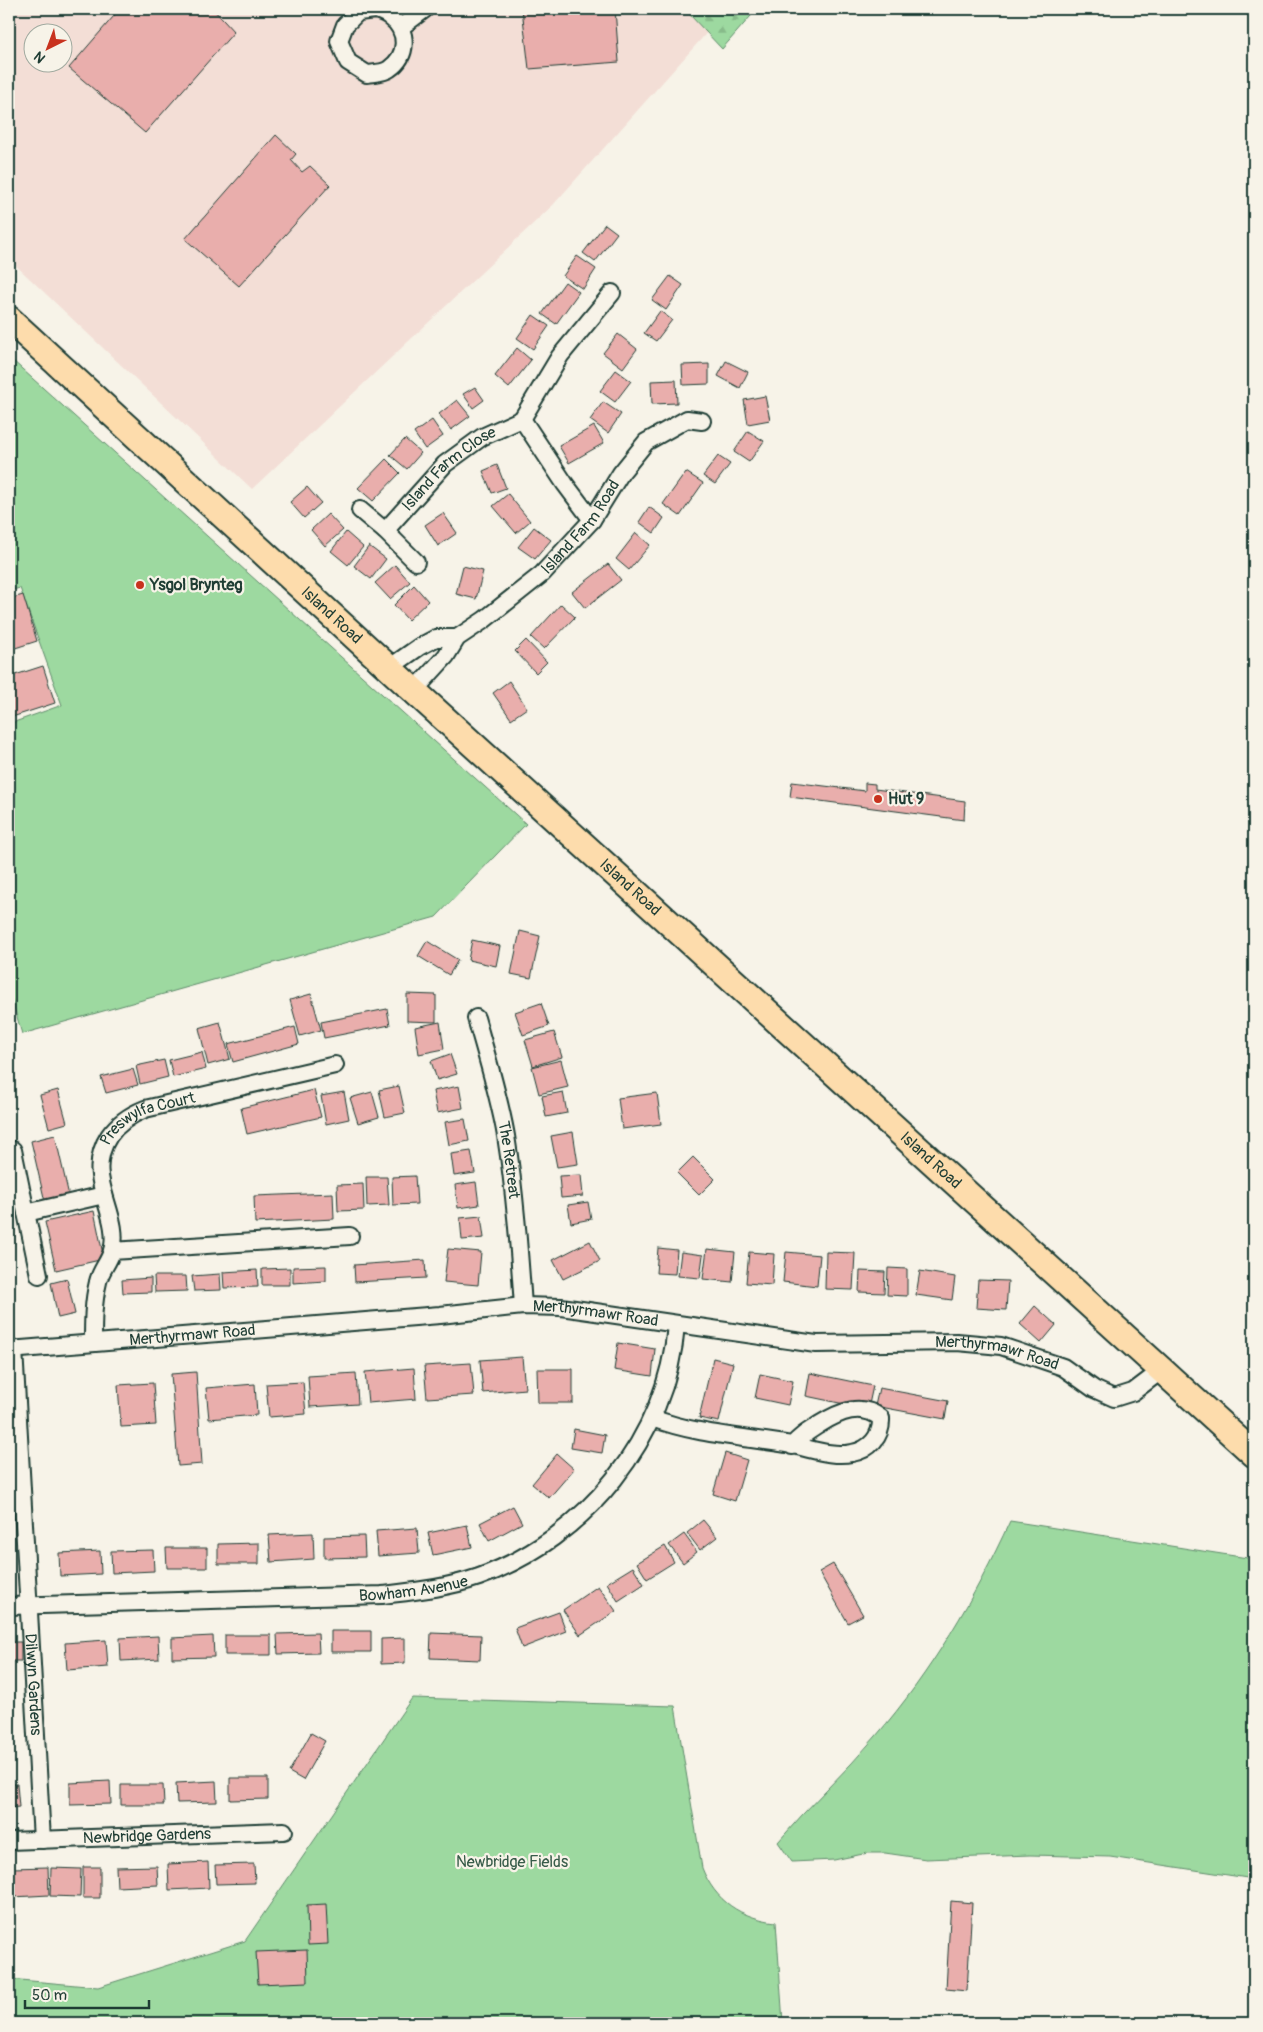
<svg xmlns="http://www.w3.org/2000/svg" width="1263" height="2032" font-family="Pangolin,sans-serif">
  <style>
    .built { fill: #f3ded6; fill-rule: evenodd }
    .green { fill: #9dd9a0; stroke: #5e8b6a }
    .forest { fill: url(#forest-firs); stroke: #5e8b6a }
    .building { fill: #e9aeac; stroke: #1f3d34 }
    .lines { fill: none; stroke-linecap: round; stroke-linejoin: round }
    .minor-casing { stroke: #1f3d34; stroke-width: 20 }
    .primary-casing { stroke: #1f3d34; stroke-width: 29 }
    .minor { stroke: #f7f3e8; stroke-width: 16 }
    .primary { stroke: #fddcac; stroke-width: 25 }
    .poi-dot { fill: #c8321e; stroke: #f7f3e8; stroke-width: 2 }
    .labels { text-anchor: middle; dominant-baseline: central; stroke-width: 4.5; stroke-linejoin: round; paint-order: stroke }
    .street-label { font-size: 16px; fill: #1f3d34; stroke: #f7f3e8 }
    .poi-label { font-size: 16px; font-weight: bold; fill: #1f3d34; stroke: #f7f3e8; text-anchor: start }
    .park-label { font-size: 16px; fill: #385c4a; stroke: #f7f3e8 }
  </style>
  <defs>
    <pattern id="forest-firs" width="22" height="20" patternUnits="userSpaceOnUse" patternTransform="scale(1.25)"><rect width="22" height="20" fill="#9dd9a0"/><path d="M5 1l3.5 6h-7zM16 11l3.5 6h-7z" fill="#87bb8a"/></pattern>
  </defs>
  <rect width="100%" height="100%" fill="#f7f3e8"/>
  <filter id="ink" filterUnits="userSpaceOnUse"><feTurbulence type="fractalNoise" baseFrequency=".02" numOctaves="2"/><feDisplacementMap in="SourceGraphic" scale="10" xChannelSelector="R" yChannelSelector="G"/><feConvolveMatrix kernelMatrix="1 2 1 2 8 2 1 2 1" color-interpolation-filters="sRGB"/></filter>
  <g filter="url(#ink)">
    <!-- built -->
    <path class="built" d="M9,9H728L553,205L252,489L9,259ZM32,32H62V62H32Z"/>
    <!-- green -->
    <path class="green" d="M12,360L526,824L436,917L22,1034L9,990V724L62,705L20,588L9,591V361Z
      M1010,1521L1254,1559V1879L1110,1857L1030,1855L926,1859L885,1853H868L834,1860L792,1862L778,1842C809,1805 845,1773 876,1736C932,1671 974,1599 1010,1521Z
      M412,1698L675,1706L702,1868C715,1901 741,1918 776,1922L783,2023H9V1979L98,1987L245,1941Z"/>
    <!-- forest -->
    <path class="forest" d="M702,9H757L722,49L690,15Z"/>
    <!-- building -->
    <path class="building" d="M120,9H213L234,32L145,133L69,68Z
      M522,9H615L619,62L529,69Z
      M276,135L296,154L291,160L302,172L310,166L330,185L239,286L185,239Z
      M605,224L617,233L595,262L583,253Z
      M577,256L596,269L583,289L563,276Z
      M670,276L683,285L666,310L652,300Z
      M565,282L579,292L556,324L542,314Z
      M660,311L672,320L656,341L644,333Z
      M533,315L549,326L533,349L517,338Z
      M618,334L637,349L623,368L603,353Z
      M517,348L531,360L509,388L495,376Z
      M726,361L748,372L740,388L718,376Z
      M709,364V384L683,385L682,365Z
      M616,370L631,381L615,402L600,391Z
      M676,380L677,403L652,404L651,381Z
      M475,387L484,400L473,408L463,394Z
      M765,396L770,420L748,424L744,400Z
      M457,400L470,416L451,430L439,414Z
      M603,402L621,414L608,433L590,420Z
      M432,420L443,436L425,449L414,433Z
      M594,426L604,443L569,463L559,446Z
      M748,431L764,441L749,462L734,452Z
      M405,439L421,453L407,469L390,455Z
      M718,456L730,464L715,484L703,476Z
      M386,459L400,473L373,501L358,488Z
      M497,465L506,488L492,493L483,471Z
      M686,472L703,483L680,516L663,504Z
      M307,487L321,503L304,518L290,502Z
      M508,494L530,521L516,533L493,506Z
      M649,507L664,518L654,533L639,522Z
      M443,513L457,533L438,546L425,525Z
      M328,514L343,530L325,546L311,530Z
      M534,527L551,540L535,559L518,547Z
      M346,532L363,547L348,565L331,551Z
      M636,533L650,545L629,570L616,559Z
      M369,546L386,559L371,579L354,566Z
      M608,564L621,580L585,608L572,592Z
      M395,565L410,582L390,599L375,583Z
      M463,566L483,571L476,599L456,594Z
      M414,585L428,601L408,620L394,605Z
      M23,595L37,641L9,650V599Z
      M561,604L575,617L544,649L531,637Z
      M526,640L547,662L536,673L515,651Z
      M43,666L55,703L9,718V677Z
      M509,681L527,708L511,719L493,693Z
      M792,782L865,791V783L875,784V789L965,801L964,820L790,797Z
      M520,931L540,936L531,978L511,974Z
      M472,940L500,946L496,966L468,960Z
      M427,941L458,960L449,975L418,956Z
      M311,994L321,1030L300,1036L290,1000Z
      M407,994L436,995V1022L407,1021Z
      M541,1003L549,1026L523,1035L515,1012Z
      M387,1009L390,1025L324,1038L321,1022Z
      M220,1022L230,1059L208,1065L199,1028Z
      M440,1022L444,1049L419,1054L415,1027Z
      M295,1027L299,1044L233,1062L228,1044Z
      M554,1032L562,1057L533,1066L525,1040Z
      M202,1052L206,1069L173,1077L169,1060Z
      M450,1054L457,1074L437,1080L431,1061Z
      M164,1060L168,1077L140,1084L136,1066Z
      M561,1060L568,1087L539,1094L532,1067Z
      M133,1069L138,1085L106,1093L101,1077Z
      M399,1086L405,1113L385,1117L379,1090Z
      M459,1086L463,1108L437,1113L433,1091Z
      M58,1090L67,1123L49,1128L40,1095Z
      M314,1090L321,1117L247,1134L241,1108Z
      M344,1092L349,1119L326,1124L321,1096Z
      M372,1092L379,1117L358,1123L350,1098Z
      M563,1092L567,1113L546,1117L542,1096Z
      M657,1093L661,1124L622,1129L618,1098Z
      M465,1119L469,1141L449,1145L445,1122Z
      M573,1132L578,1164L557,1167L551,1136Z
      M55,1135L69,1196L45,1202L31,1141Z
      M471,1151L475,1173L454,1176L451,1154Z
      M693,1157L715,1179L699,1195L677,1173Z
      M581,1175L583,1196L561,1198L559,1176Z
      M415,1176L417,1204L393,1205L392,1177Z
      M366,1177H387L389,1205L367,1206Z
      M476,1182L479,1205L458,1208L455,1185Z
      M363,1184L364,1210L338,1211L337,1185Z
      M333,1193L334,1219L255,1223L254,1196Z
      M588,1202L591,1219L571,1223L568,1205Z
      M94,1211L104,1259L56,1270L45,1222Z
      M481,1216L484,1238L462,1240L460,1218Z
      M590,1241L600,1261L563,1279L553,1260Z
      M658,1248L677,1250L675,1274L656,1273Z
      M448,1249L481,1252L478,1285L444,1282Z
      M707,1249L735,1252L732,1282L703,1279Z
      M681,1252L703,1255L700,1278L678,1276Z
      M749,1252L774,1254L772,1285L746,1283Z
      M786,1252L820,1255L817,1286L783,1282Z
      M826,1252L855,1253L853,1290L825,1289Z
      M425,1260L426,1278L355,1282L354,1265Z
      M326,1266V1281L293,1283V1267Z
      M290,1268V1285H262V1269Z
      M888,1268L907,1269V1296L887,1295Z
      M257,1270L258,1287L224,1288L223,1272Z
      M860,1271L885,1272L884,1293L859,1292Z
      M920,1271L955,1277L952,1300L916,1295Z
      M220,1274L221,1290L194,1291L192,1276Z
      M154,1276H186L187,1291L155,1292Z
      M151,1278V1292L123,1293L122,1280Z
      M67,1279L75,1314L58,1318L51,1283Z
      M978,1280L1008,1281L1006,1310L976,1308Z
      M9,1281H11L12,1302H9Z
      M1035,1306L1056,1325L1041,1343L1020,1324Z
      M618,1343L655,1349L652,1376L614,1370Z
      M522,1357L525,1389L483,1393L480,1360Z
      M713,1358L733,1363L719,1422L699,1418Z
      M471,1363L474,1395L427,1398L424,1366Z
      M414,1368L416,1399L368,1403L365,1372Z
      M537,1369H573V1403H538Z
      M196,1372L202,1464L178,1466L171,1374Z
      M356,1373L358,1404L310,1407L308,1376Z
      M810,1373L873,1386L868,1409L806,1396Z
      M760,1374L793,1381L788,1405L755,1398Z
      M303,1382L306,1414L269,1417L266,1384Z
      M153,1383L156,1425L121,1427L118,1385Z
      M255,1384L257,1415L209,1419L206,1388Z
      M879,1388L948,1401L945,1419L875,1406Z
      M574,1429L605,1435L602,1453L571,1448Z
      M725,1453L747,1460L735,1501L713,1494Z
      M557,1454L574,1469L549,1498L532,1484Z
      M513,1506L522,1523L489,1541L480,1523Z
      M703,1520L717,1537L700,1550L687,1533Z
      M467,1525L472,1547L433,1555L428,1533Z
      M417,1528L419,1553L378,1556L376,1531Z
      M313,1533L314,1559L271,1562L269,1535Z
      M684,1534L697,1552L683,1563L669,1545Z
      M364,1536L365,1557L324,1558V1537Z
      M259,1543V1564H218V1544Z
      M665,1546L674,1562L647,1579L637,1563Z
      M166,1548H207V1568H167Z
      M153,1550L154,1571L112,1573L111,1551Z
      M100,1551L101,1574L60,1576L59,1553Z
      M833,1564L863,1615L848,1623L819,1572Z
      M633,1567L644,1584L618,1601L607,1583Z
      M598,1586L616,1611L580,1635L563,1610Z
      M559,1612L566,1631L522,1648L515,1628Z
      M331,1631H371V1652H331Z
      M318,1633L319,1653L278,1654L277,1634Z
      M431,1633L481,1635L480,1660L430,1658Z
      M225,1635H271V1655H225Z
      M158,1636L159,1659L121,1661L120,1638Z
      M213,1636L214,1657L172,1658V1638Z
      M405,1638V1663L381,1664V1639Z
      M106,1640L108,1667L67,1670L65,1643Z
      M9,1642H21V1661H9Z
      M311,1733L325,1741L303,1780L289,1772Z
      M230,1778H268V1799L230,1800Z
      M110,1781L111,1804L70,1805V1783Z
      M216,1781L217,1802L177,1803L176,1783Z
      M9,1784H17L19,1807L9,1808Z
      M121,1785H163L164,1805H121Z
      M208,1862L209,1888L169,1890L168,1864Z
      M254,1864L255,1883L216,1884L215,1865Z
      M157,1866L158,1885L117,1887L116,1867Z
      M48,1867L49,1895L13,1897L12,1868Z
      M83,1867H100V1898H83Z
      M51,1868L81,1869L80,1897L50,1896Z
      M951,1901L972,1903L967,1991L946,1989Z
      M326,1904L328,1944L308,1945L307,1905Z
      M307,1950L308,1982L258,1984L256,1952Z"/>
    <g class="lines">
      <defs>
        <g id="minor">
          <path d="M376,10C381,12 387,14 390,17C409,31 408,56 389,69C384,73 373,73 367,74L348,62L339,41L345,25L358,12Z"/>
          <path d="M401,27L425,9"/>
          <path d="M522,419L565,484L592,520"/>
          <path d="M360,510L385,531L416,562"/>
          <path id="s1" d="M385,531L445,464L482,437L522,419L560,356L612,293"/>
          <path d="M389,668L419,647L436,638H457"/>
          <path id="s2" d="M414,691L446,656L457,638L484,620L542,574L592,520L621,473L646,442L687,419L702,421"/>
          <path id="s3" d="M476,1018C487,1057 499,1096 506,1136C515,1192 519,1249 523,1306"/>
          <path d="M13,1150L39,1275"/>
          <path d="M26,1213L104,1195"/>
          <path d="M112,1251L350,1236"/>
          <path id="s4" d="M93,1343C93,1323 93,1302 98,1282C100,1271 109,1262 112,1251C122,1213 82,1178 109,1136C118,1123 130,1115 145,1109L335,1065"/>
          <path id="s5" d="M14,1349L42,1840"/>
          <path id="s6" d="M9,1350L440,1315L523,1306L561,1307L816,1344L957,1342L1001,1346L1063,1367L1094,1389L1114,1398L1133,1392L1162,1370"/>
          <path d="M652,1418C697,1435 745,1437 792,1445C812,1449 832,1457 852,1453C869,1450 882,1437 881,1418C861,1402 839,1412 820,1424C809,1431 800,1436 792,1446"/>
          <path id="s7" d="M9,1606L382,1595C415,1591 447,1588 479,1577C585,1539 668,1437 676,1325"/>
          <path id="s8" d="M9,1841L284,1831"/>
        </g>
        <g id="primary">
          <path id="s9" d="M9,319L414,691L1254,1454"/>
        </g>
      </defs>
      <!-- minor casing -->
      <use href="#minor" class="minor-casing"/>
      <!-- primary casing -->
      <use href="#primary" class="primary-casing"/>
      <!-- minor -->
      <use href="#minor" class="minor"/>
      <!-- primary -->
      <use href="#primary" class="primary"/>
    </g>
  </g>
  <!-- markers -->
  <g class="poi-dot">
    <circle cx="140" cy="585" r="5"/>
    <circle cx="878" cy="799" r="5"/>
  </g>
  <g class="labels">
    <!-- street labels -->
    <g class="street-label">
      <text stroke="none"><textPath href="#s1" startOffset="90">Island Farm Close</textPath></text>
      <text stroke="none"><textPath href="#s2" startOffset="236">Island Farm Road</textPath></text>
      <text stroke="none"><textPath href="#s9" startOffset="438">Island Road</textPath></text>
      <text stroke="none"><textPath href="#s9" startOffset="842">Island Road</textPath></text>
      <text stroke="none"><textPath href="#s4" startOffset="258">Preswylfa Court</textPath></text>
      <text stroke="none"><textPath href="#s9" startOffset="1248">Island Road</textPath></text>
      <text stroke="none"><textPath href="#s3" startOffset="146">The Retreat</textPath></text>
      <text stroke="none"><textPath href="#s6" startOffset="589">Merthyrmawr Road</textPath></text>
      <text stroke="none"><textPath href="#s6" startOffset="184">Merthyrmawr Road</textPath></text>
      <text stroke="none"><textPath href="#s6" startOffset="994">Merthyrmawr Road</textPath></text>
      <text stroke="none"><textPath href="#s7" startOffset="405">Bowham Avenue</textPath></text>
      <text stroke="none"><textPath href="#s5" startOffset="336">Dilwyn Gardens</textPath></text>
      <text stroke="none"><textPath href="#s8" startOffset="138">Newbridge Gardens</textPath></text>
    </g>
    <!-- poi labels -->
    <g class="poi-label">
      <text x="150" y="585">Ysgol Brynteg</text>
      <text x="888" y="799">Hut 9</text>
    </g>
    <!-- park labels -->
    <g class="park-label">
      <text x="512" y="1862">Newbridge Fields</text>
    </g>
  </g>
  <!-- margin -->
  <rect width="1263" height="2032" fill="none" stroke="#f7f3e8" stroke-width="30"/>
  <rect x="15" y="15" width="1233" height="2002" fill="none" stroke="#1f3d34" stroke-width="2" filter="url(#ink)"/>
  <!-- north arrow -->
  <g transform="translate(48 48) rotate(222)"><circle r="24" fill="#f7f3e8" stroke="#a1aaa0"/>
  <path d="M0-4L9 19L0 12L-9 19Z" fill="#c8321e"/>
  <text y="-8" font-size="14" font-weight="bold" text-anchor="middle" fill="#1f3d34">N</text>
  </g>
  <!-- scale -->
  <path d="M25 2000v8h124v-8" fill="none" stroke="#1f3d34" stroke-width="2.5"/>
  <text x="32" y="2000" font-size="15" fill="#1f3d34" stroke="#f7f3e8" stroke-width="4" paint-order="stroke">50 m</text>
</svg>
